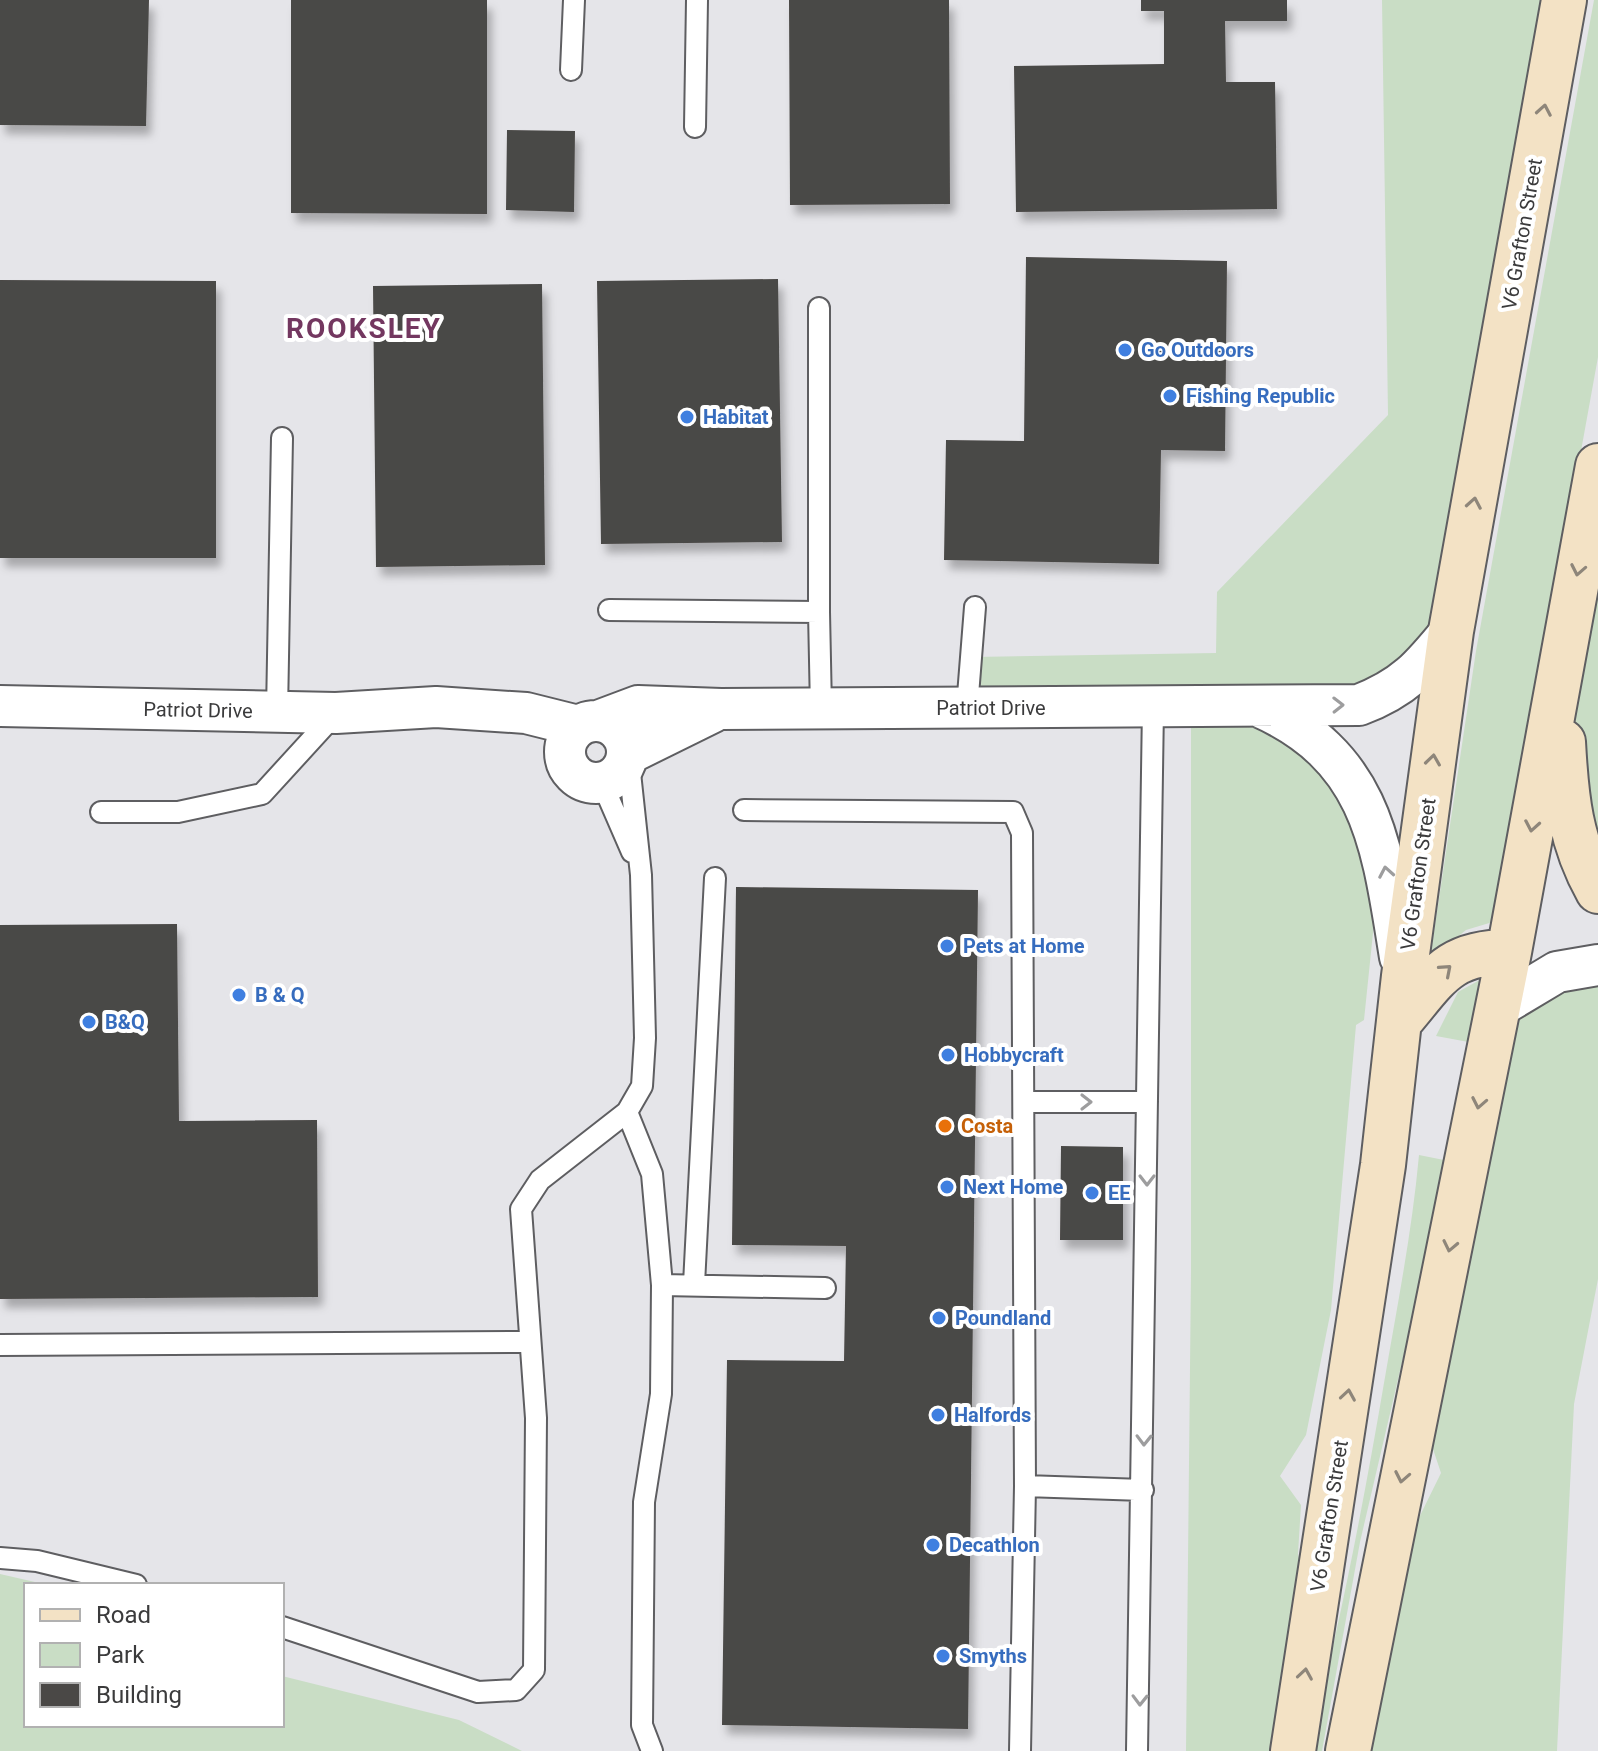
<svg xmlns="http://www.w3.org/2000/svg" width="1598" height="1751" font-family="Roboto,sans-serif">
  <style>
    .green { fill: #c9ddc5 }
    .building { fill: #4a4846; filter: url(#shadow) }
    .lines { fill: none; stroke-linecap: round; stroke-linejoin: round }
    .lane-casing { stroke: #5e5e61; stroke-width: 24 }
    .street-casing { stroke: #5e5e61; stroke-width: 44 }
    .secondary-casing { stroke: #5e5e61; stroke-width: 48 }
    .lane { stroke: #fff; stroke-width: 20 }
    .street { stroke: #fff; stroke-width: 40 }
    .secondary { stroke: #f3e2c5; stroke-width: 44 }
    .oneway { stroke: #8e867a }
    .oneway2 { stroke: #9d9d9e }
    .shop-dot { fill: #3f7fe0; stroke: #fff; stroke-width: 3 }
    .food-dot { fill: #e8710a; stroke: #fff; stroke-width: 3 }
    .labels { text-anchor: middle; dominant-baseline: central; stroke-width: 8; stroke-linejoin: round; paint-order: stroke }
    .street-label { font-size: 20px; fill: #3b3b3c; stroke: #fff }
    .shop-label { font-size: 20px; font-weight: bold; fill: #366cbe; stroke: #fff; text-anchor: start }
    .food-label { font-size: 20px; font-weight: bold; fill: #c56008; stroke: #fff; text-anchor: start }
    .district-label { font-size: 28px; font-weight: bold; letter-spacing: 2px; fill: #733760; stroke: #fff }
  </style>
  <defs>
    <filter id="shadow"><feDropShadow dx="5" dy="9" stdDeviation="4" flood-color="#0004"/></filter>
  </defs>
  <rect width="100%" height="100%" fill="#e5e5e9"/>
  <!-- green -->
  <path class="green" d="M1382,0H1564L1451,631L1297,723L1382,846L1364,1020L1356,1025L1331,1310L1306,1435L1280,1476L1301,1505L1298,1554L1313,1618L1293,1751H1186L1191,1272V708H967L973,657L1216,653L1217,592L1388,415Z
    M1594,0H1598V357L1496,921L1466,930L1430,959L1476,651Z
    M1598,466V891L1566,792Z
    M1485,977L1474,1043L1436,1036L1458,992Z
    M1598,981V1279L1574,1404L1557,1751H1355L1379,1599L1441,1473L1417,1401L1491,1037L1573,985Z
    M1419,1155L1449,1161L1360,1542L1322,1751H1308C1339,1630 1363,1506 1384,1383C1397,1307 1412,1232 1419,1155Z
    M0,1574L48,1585H26V1725H282V1676L459,1720L522,1751H0Z"/>
  <!-- building -->
  <path class="building" d="M0,0H149L146,126L0,125Z
    M291,0H487V214L291,213Z
    M789,0H949L950,204L790,205Z
    M1141,0H1287V21H1225L1226,82H1275L1277,209L1016,212L1014,66L1164,64V11H1141Z
    M507,130L575,131L574,212L506,210Z
    M1026,257L1227,261L1225,451L1161,450L1159,564L944,560L946,440L1024,441Z
    M778,279L782,542L601,544L597,281Z
    M0,280L216,281V558H0Z
    M542,284L545,565L376,567L373,286Z
    M736,887L978,890L968,1729L722,1725L727,1360L844,1361L846,1246L732,1245Z
    M177,924L179,1121L317,1120L318,1297L0,1299V925Z
    M1061,1146L1123,1147V1240H1060Z"/>
  <g class="lines">
    <defs>
      <path id="lane" d="M571,70L574,0
        M695,127L697,0
        M609,610L819,612L821,709
        M819,612V308
        M967,708L975,607
        M277,712L282,438
        M602,783L632,852
        M744,810L1013,812L1022,833L1025,1486L1020,1751
        M101,812H178L262,794L336,713
        M1024,1102H1147
        M627,1112L652,1174L662,1285L661,1394L644,1502L642,1725L652,1751
        M694,1284L715,878
        M662,1285L825,1288
        M0,1345L530,1342
        M1025,1486L1143,1490
        M0,1558L37,1561L136,1585
        M282,1627L478,1692L516,1690L534,1670L536,1418L521,1209L540,1180L627,1112L642,1086L645,1038L641,875L628,754
        M1137,1751L1153,707"/>
      <path id="street" d="M0,706L336,713L436,707L526,713L578,726
        M1260,707C1374,758 1382,847 1400,957
        M598,721L638,706L721,709L1359,705C1404,688 1421,668 1451,631
        M565 752a31 31 0 1 1 62 0a31 31 0 1 1-62 0Z
        M628,754L713,712
        M1497,1008L1557,972L1598,965"/>
      <path id="secondary" d="M1563,742C1566,798 1570,841 1598,891
        M1400,1021C1437,978 1447,952 1509,952
        M1293,1751L1383,1165L1404,976L1451,631L1564,0
        M1348,1751L1509,952L1598,466"/>
    </defs>
    <!-- lane casing -->
    <use href="#lane" class="lane-casing"/>
    <!-- street casing -->
    <use href="#street" class="street-casing"/>
    <!-- secondary casing -->
    <use href="#secondary" class="secondary-casing"/>
    <!-- lane -->
    <use href="#lane" class="lane"/>
    <!-- street -->
    <use href="#street" class="street"/>
    <!-- secondary -->
    <use href="#secondary" class="secondary"/>
  </g>
  <!-- one-way arrows -->
  <defs><path id="oneway-chevron" d="M-2-3.5L2.5 0L-2 3.5" fill="none" stroke-width="1.6" stroke-linecap="round" stroke-linejoin="round" transform="scale(2)"/></defs>
  <g class="oneway">
    <use href="#oneway-chevron" transform="translate(1544 110) rotate(-80)"/>
    <use href="#oneway-chevron" transform="translate(1474 503) rotate(-80)"/>
    <use href="#oneway-chevron" transform="translate(1578 570) rotate(101)"/>
    <use href="#oneway-chevron" transform="translate(1433 760) rotate(-82)"/>
    <use href="#oneway-chevron" transform="translate(1532 826) rotate(100)"/>
    <use href="#oneway-chevron" transform="translate(1446 970) rotate(-41)"/>
    <use href="#oneway-chevron" transform="translate(1479 1103) rotate(101)"/>
    <use href="#oneway-chevron" transform="translate(1450 1246) rotate(102)"/>
    <use href="#oneway-chevron" transform="translate(1348 1395) rotate(-81)"/>
    <use href="#oneway-chevron" transform="translate(1402 1477) rotate(101)"/>
    <use href="#oneway-chevron" transform="translate(1305 1674) rotate(-81)"/>
  </g>
  <g class="oneway2">
    <use href="#oneway-chevron" transform="translate(1338 705) rotate(-1)"/>
    <use href="#oneway-chevron" transform="translate(1386 872) rotate(-100)"/>
    <use href="#oneway-chevron" transform="translate(1086 1102)"/>
    <use href="#oneway-chevron" transform="translate(1147 1180) rotate(90)"/>
    <use href="#oneway-chevron" transform="translate(1144 1440) rotate(91)"/>
    <use href="#oneway-chevron" transform="translate(1140 1700) rotate(91)"/>
  </g>
  <!-- markers -->
  <g class="shop-dot">
    <circle cx="1125" cy="350" r="8"/>
    <circle cx="1170" cy="396" r="8"/>
    <circle cx="687" cy="417" r="8"/>
    <circle cx="947" cy="946" r="8"/>
    <circle cx="239" cy="995" r="8"/>
    <circle cx="89" cy="1022" r="8"/>
    <circle cx="948" cy="1055" r="8"/>
    <circle cx="947" cy="1187" r="8"/>
    <circle cx="1092" cy="1193" r="8"/>
    <circle cx="939" cy="1318" r="8"/>
    <circle cx="938" cy="1415" r="8"/>
    <circle cx="933" cy="1545" r="8"/>
    <circle cx="943" cy="1656" r="8"/>
  </g>
  <circle class="food-dot" cx="945" cy="1126" r="8"/>
  <g class="labels">
    <!-- street labels -->
    <g class="street-label">
      <text transform="translate(1522 234) rotate(-80)">V6 Grafton Street</text>
      <text x="991" y="708">Patriot Drive</text>
      <text transform="translate(198 710) rotate(1)">Patriot Drive</text>
      <text transform="translate(1418 874) rotate(-82)">V6 Grafton Street</text>
      <text transform="translate(1329 1516) rotate(-81)">V6 Grafton Street</text>
    </g>
    <!-- shop labels -->
    <g class="shop-label">
      <text x="1141" y="350">Go Outdoors</text>
      <text x="1186" y="396">Fishing Republic</text>
      <text x="703" y="417">Habitat</text>
      <text x="963" y="946">Pets at Home</text>
      <text x="255" y="995">B &amp; Q</text>
      <text x="105" y="1022">B&amp;Q</text>
      <text x="964" y="1055">Hobbycraft</text>
      <text x="963" y="1187">Next Home</text>
      <text x="1108" y="1193">EE</text>
      <text x="955" y="1318">Poundland</text>
      <text x="954" y="1415">Halfords</text>
      <text x="949" y="1545">Decathlon</text>
      <text x="959" y="1656">Smyths</text>
    </g>
    <!-- food labels -->
    <g class="food-label">
      <text x="961" y="1126">Costa</text>
    </g>
    <!-- district labels -->
    <g class="district-label">
      <text x="364" y="328">ROOKSLEY</text>
    </g>
  </g>
  <!-- legend -->
  <rect x="24" y="1583" width="260" height="144" fill="#ffffff" stroke="#b1b1b1" stroke-width="2"/>
  <rect x="40" y="1609" width="40" height="12" fill="#f3e2c5" stroke="#b1b1b1" stroke-width="2"/>
  <text x="96" y="1623" font-size="24" fill="#3b3b3c">Road</text>
  <rect x="40" y="1643" width="40" height="24" fill="#c9ddc5" stroke="#b1b1b1" stroke-width="2"/>
  <text x="96" y="1663" font-size="24" fill="#3b3b3c">Park</text>
  <rect x="40" y="1683" width="40" height="24" fill="#4a4846" stroke="#b1b1b1" stroke-width="2"/>
  <text x="96" y="1703" font-size="24" fill="#3b3b3c">Building</text>
</svg>
